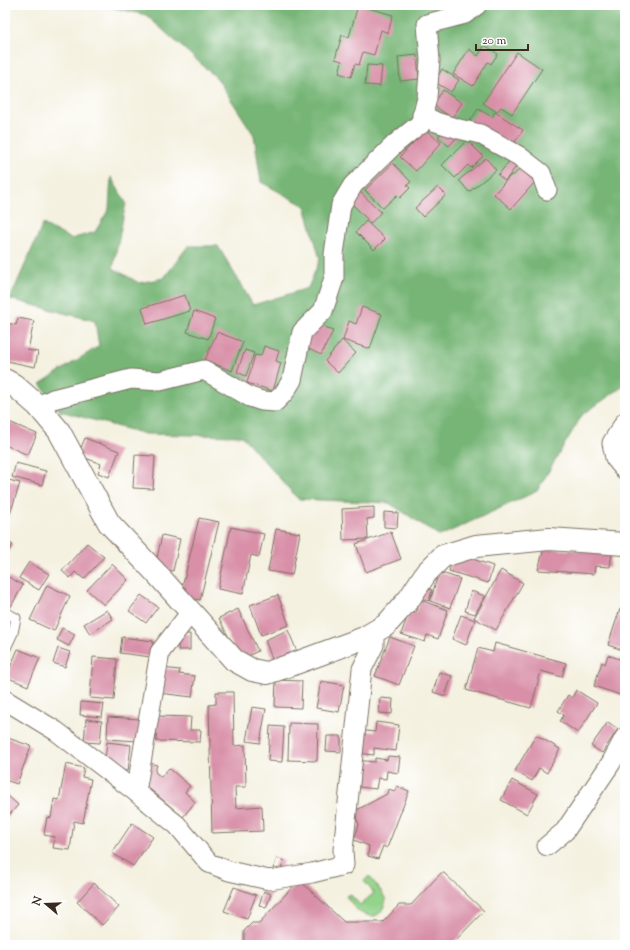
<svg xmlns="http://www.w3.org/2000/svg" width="630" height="950" font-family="'Sorts Mill Goudy',serif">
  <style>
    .green { fill: #93d38a; stroke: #677e54 }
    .forest { fill: #76b576; stroke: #58704a }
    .building { fill: #d88fa7 }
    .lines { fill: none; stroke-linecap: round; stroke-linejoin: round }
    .service-casing { stroke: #7c7062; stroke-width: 11 }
    .minor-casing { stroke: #7c7062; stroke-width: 21 }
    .tertiary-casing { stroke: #7c7062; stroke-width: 24 }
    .service { stroke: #fff; stroke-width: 9 }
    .minor { stroke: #fff; stroke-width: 19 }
    .tertiary { stroke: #fff; stroke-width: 22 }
  </style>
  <rect width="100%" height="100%" fill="#fff"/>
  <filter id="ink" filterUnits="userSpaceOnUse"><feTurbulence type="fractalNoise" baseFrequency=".025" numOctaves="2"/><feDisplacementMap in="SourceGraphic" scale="8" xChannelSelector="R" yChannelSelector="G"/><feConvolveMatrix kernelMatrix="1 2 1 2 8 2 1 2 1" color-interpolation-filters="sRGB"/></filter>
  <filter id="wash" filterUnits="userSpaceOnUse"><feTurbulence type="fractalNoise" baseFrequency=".012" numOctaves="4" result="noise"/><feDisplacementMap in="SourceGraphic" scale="16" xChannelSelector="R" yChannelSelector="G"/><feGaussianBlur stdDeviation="0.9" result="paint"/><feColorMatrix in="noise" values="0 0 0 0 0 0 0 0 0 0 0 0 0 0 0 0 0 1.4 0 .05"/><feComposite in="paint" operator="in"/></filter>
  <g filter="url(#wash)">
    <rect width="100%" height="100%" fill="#f4f1e0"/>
    <!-- green -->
    <path class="green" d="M369,876L381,891L386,900C383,910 379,919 367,915C365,914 363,914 361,913C356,910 350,901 346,896L350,894L360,905L374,893L364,881Z"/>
    <!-- forest -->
    <path class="forest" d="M102,5H625V385L582,415L537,491L440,536L389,503L298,499L242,436L145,434L60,411L40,384L99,346L95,321L10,299L43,224L71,239L95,232L109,209L111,177L126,203L113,268L139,283L164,278L188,246H218L253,305L308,288L320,259L305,206L261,182L254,135L217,78L146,15Z"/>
    <g id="blocks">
      <!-- building -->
      <path class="building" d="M358,5L393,15L388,33L381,30L374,55L363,52L359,65L355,64L351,77L339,73L342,61L335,59L342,35L349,37Z
        M485,45L498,54L491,64L488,62L473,86L453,74L469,49L478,56Z
        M517,52L542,69L512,114L501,107L497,112L483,103Z
        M417,55L419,79L400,81L398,57Z
        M367,65L382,66L380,86L365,85Z
        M442,69L459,80L451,92L435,82Z
        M443,90L462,103L452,118L433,105Z
        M478,109L492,117L495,112L523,130L513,145L469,123Z
        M447,126L458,136L449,146L438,137Z
        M425,129L441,143L416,171L400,157Z
        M467,140L483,156L471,168L468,165L455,178L442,165Z
        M486,158L496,170L469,192L459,180Z
        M512,158L519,163L505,181L498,175Z
        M393,163L411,182L407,185L410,188L400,198L397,195L383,208L365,190Z
        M520,168L535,182L511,209L494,194L511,175H514Z
        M438,187L446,195L423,217L415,208Z
        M357,189L381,212L371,223L347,199Z
        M366,221L385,239L374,250L356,232Z
        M185,295L190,311L147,324L142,308Z
        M362,307L382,314L370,349L343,340L349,321L356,324Z
        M194,311L215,319L208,339L187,332Z
        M18,318L34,321L28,350L38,352L35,367L7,361L8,354H5V333L7,323L16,325Z
        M316,322L333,331L321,355L303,346Z
        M217,332L243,342L232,371L205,360Z
        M342,340L356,353L338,373L325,361Z
        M264,346L279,351L276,361L281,363L273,391L247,383L255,355L261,356Z
        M245,350L254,353L246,376L237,372Z
        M9,422L37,434L28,455L5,445V431Z
        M85,438L119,451L109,477L98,473L101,464L78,455Z
        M135,455L155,456L153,489L133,488Z
        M16,463L46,471L42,485L12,477Z
        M5,479L20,483L10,514L5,513Z
        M374,507V518L367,519L368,539L343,540L342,509Z
        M384,512L398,513L397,528L384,527Z
        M199,518L219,522L200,600L180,596Z
        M231,527L264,534L259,557L251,555L243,594L218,589Z
        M276,529L300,533L292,575L268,571Z
        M391,532L401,559L366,572L356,544Z
        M162,535L180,539L173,571L155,567Z
        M5,540L13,545L5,557Z
        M87,543L104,557L84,579L75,572L70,578L62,571Z
        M544,548L612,553L610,567L595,566L594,574L538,570Z
        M461,555L493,566L488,583L449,571L453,557Z
        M29,562L49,574L39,590L19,578Z
        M112,564L128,580L104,605L87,590Z
        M501,570L523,583L496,630L474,618Z
        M439,572L460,579L450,608L430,601Z
        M5,575L23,585L9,610L5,608Z
        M47,585L70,596L54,631L30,620Z
        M419,587L432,590L429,601L416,597Z
        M471,591L485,596L475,614L465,611Z
        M141,595L158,607L146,623L129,611Z
        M278,595L289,625L261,635L250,605Z
        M420,600L448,610L438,639L427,635L425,642L401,634L408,615L417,611Z
        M238,609L258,651L240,660L219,618Z
        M620,609L625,610V651L608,645Z
        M107,610L113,619L90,634L84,624Z
        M461,615L475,620L466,645L452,639Z
        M62,628L75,634L69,646L57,640Z
        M288,630L298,654L274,664L265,640Z
        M179,634H190V650H178Z
        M122,637L153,641L151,657L120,653Z
        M390,637L414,646L399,685L375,676Z
        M495,643L566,663L562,677L541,671L531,708L466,690L478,648L493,652Z
        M58,648L70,652L65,667L53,663Z
        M18,649L40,658L28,686L6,677Z
        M608,655L625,661V691L623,696L594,686L602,662L605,664Z
        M93,657L117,659L114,700L90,698Z
        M162,668L180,670L179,674L195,676L192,697L159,693Z
        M439,672L452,676L445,696L433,692Z
        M276,680L302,681L301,708L275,707Z
        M321,681L344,685L339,712L316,708Z
        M576,690L597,703L578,733L560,721L564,715L558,711L568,695L572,698Z
        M216,692H233L234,746L245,745L246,787H235L236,808L262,806L263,831L212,833L209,705L216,704Z
        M380,698L393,699L392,714L379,713Z
        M81,702L104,704L102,717L80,715Z
        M252,707L266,709L260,743L246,741Z
        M157,716L191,717L190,730H201L200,742L156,741Z
        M108,717L140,719L138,741L107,739Z
        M86,719L102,721L100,743L84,742Z
        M376,722L399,725L396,751L374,748V755L356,753L358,730L375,732Z
        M608,722L618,729L602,753L591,746Z
        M289,723L318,724L317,761L288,760Z
        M270,726L284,727L282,762L268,761Z
        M536,735L560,749L547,773L539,768L532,781L515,771Z
        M327,736H341V752L326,751Z
        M8,738L31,746L17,784L5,780V747Z
        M107,742L131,745L128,771L120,770L105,760Z
        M388,756L400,757L398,773L387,771L386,779L378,778L376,789L352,786L356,760L375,762V758L387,760Z
        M146,762L157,765L155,772L161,777L169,768L190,786L185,792L195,802L183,817L145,785Z
        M66,764L84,768L82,777L91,779L83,823L74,821L70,850L53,848L55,837L44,835L47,817L51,818L54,799L59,800Z
        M512,780L538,794L527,814L501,800Z
        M397,786L409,791L387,848L383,846L378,859L368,856L369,846L354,840L359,824L353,812L387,794L388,789L395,791Z
        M5,793L18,805L5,820Z
        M132,823L153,837L133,866L112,853Z
        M277,858L284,861L279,874L272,872Z
        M441,873H444L484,911L451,945H244V931L252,923H259L299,880L344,922H383L399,905H411Z
        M94,883L119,907L102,925L77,902Z
        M234,887L256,895L247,919L224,911Z
        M264,891L271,894L266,908L259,905Z"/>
    </g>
  </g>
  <g filter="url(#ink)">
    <use href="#blocks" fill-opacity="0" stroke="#7c7062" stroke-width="1"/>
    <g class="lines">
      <defs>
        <path id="service" d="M5,612L16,618L13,633L5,650"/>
        <path id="minor" d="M422,115L436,122L459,129L480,134L519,156L541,173L547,190
          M38,406L53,399L131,379L160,381L204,370L250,397L262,401L275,402L284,393L292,380L302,332L323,311L334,278V254L341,205L353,185L395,144L417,126L420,125L427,98L430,60L427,24L465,14L477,5
          M625,422L612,443L615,458L625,470
          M5,700L56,731L136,792L160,652L191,612
          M136,792L177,825L209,863L229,871L269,880L312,873L344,865L343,850L362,669L374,645V632
          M547,846L565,831L611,763L625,737"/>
        <path id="tertiary" d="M5,380L14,385L38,406L59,431L109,523L156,573L234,660L252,670L267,673L288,666L364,638L386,625L409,599L426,573L443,556L476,546L549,539L625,544"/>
      </defs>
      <!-- service casing -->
      <use href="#service" class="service-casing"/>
      <!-- minor casing -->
      <use href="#minor" class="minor-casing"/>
      <!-- tertiary casing -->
      <use href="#tertiary" class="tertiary-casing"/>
      <!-- service -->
      <use href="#service" class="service"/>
      <!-- minor -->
      <use href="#minor" class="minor"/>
      <!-- tertiary -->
      <use href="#tertiary" class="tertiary"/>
    </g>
  </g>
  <!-- margin -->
  <rect width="630" height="950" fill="none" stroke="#fff" stroke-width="20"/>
  <!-- north arrow -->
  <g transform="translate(46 904) rotate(289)" stroke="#ffffff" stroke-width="3" paint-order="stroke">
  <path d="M0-3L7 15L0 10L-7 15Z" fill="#3b2a1e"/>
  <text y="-6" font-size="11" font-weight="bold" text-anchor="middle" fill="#3b2a1e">N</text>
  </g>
  <!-- scale -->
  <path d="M476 44v6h52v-6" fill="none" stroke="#3b2a1e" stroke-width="2"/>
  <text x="482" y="44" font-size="12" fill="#3b2a1e" stroke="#ffffff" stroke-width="3" paint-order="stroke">20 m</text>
</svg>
